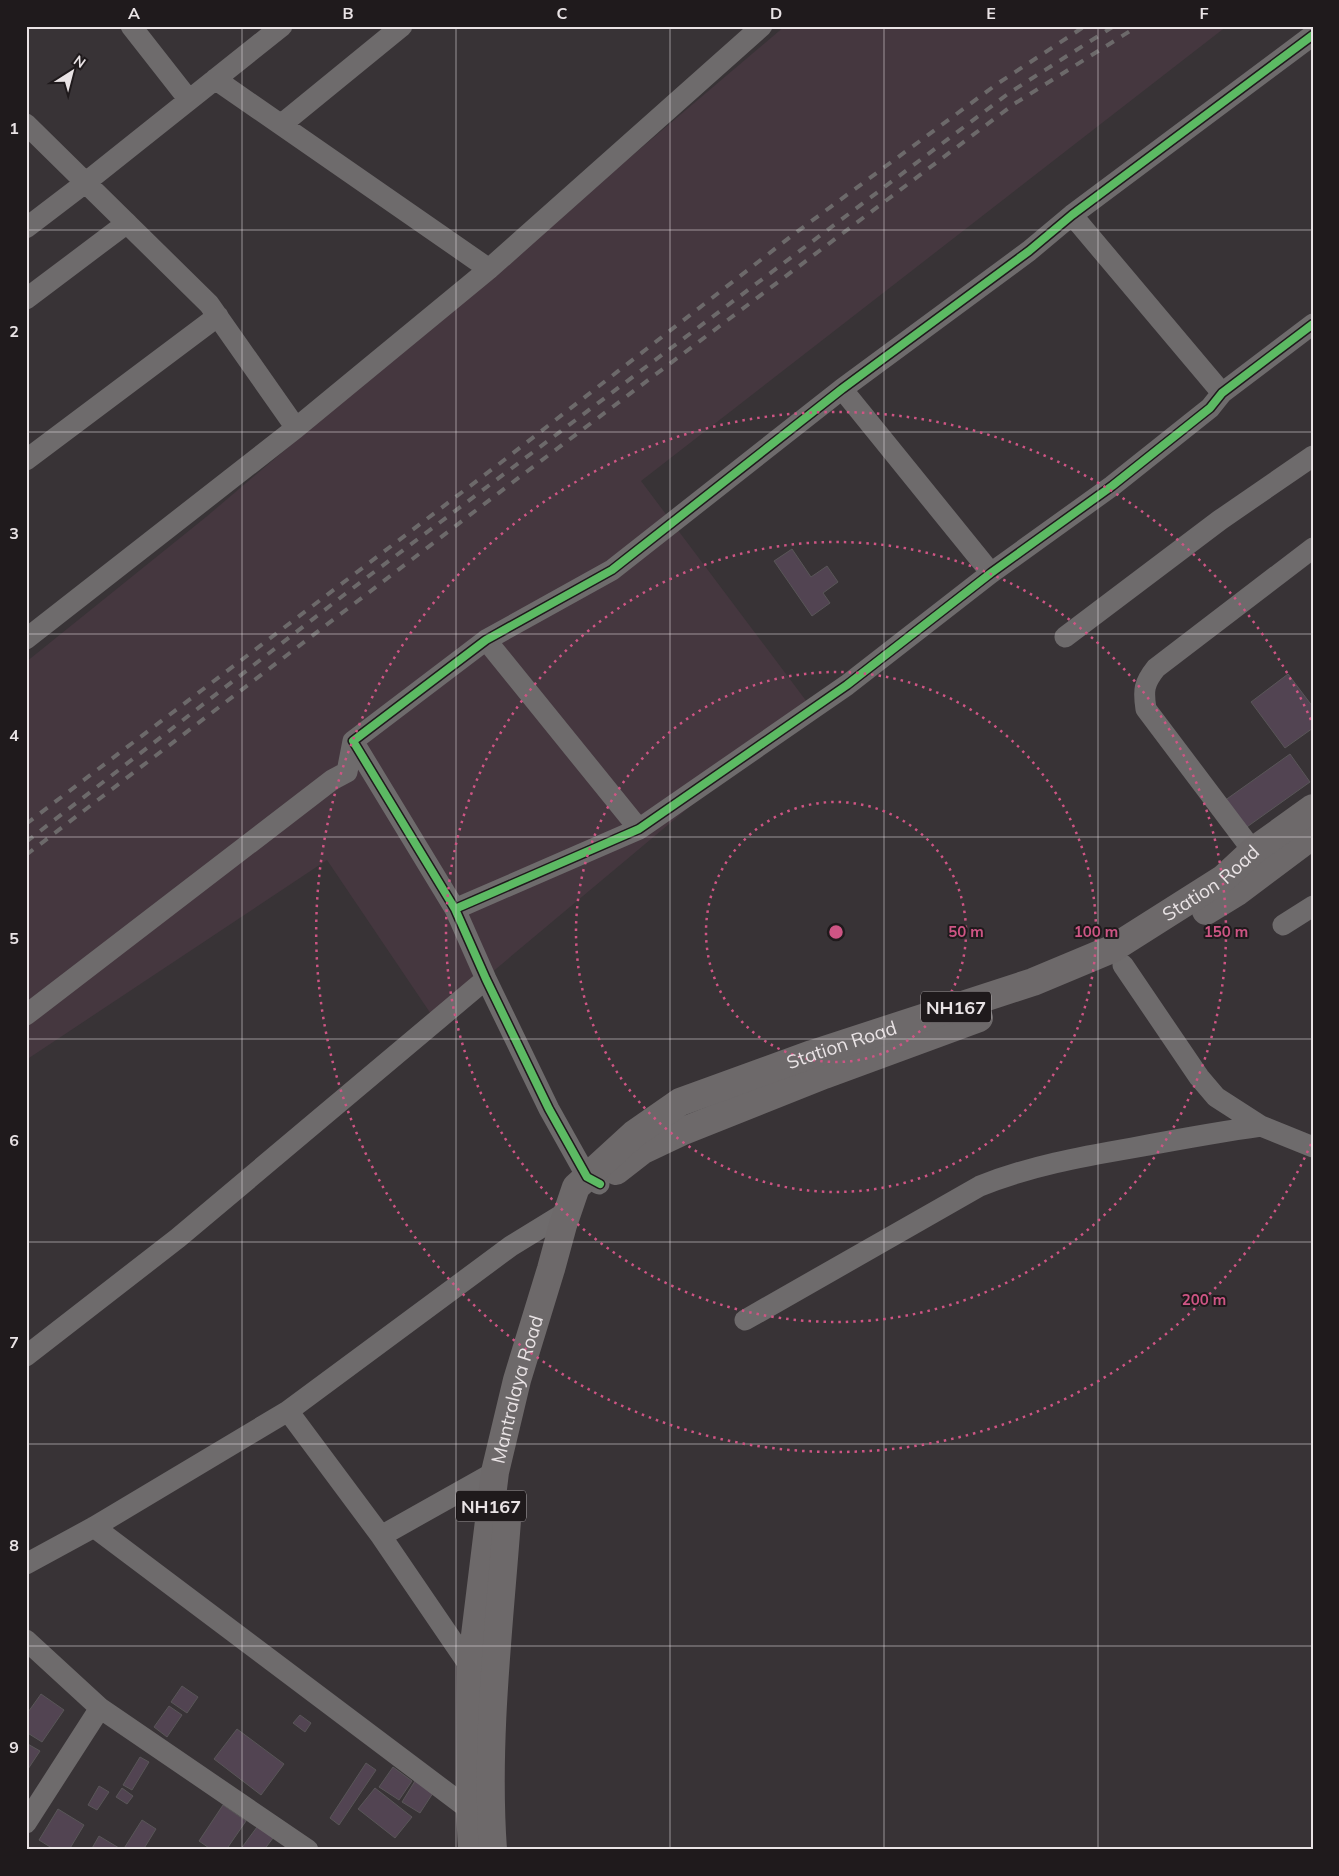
<svg xmlns="http://www.w3.org/2000/svg" width="1339" height="1876" font-family="Mulish,sans-serif">
  <style>
    .built { fill: #45373f }
    .building { fill: #524452; stroke: #595658 }
    .lines { fill: none; stroke-linecap: round; stroke-linejoin: round }
    .minor { stroke: #6e6b6c; stroke-width: 21 }
    .highway { stroke: #6d696a; stroke-width: 28 }
    .rail { stroke: #6c696a; stroke-width: 4; stroke-dasharray: 9 9; stroke-linecap: butt }
    .cycleway-casing { stroke: #1f1a1c; stroke-width: 11 }
    .cycleway { stroke: #5cba63; stroke-width: 8 }
    .grid { fill: none; stroke: #e9e3e5; stroke-width: 1; stroke-opacity: 0.55 }
    .ring { fill: none; stroke: #ce5584; stroke-width: 2.5; stroke-dasharray: 2.5 5 }
    .labels { text-anchor: middle; dominant-baseline: central; stroke-width: 4; stroke-linejoin: round; paint-order: stroke }
    .shield { fill: #1f1a1c; stroke: #aca7a9; stroke-width: 1 }
    .shield-label { font-size: 18px; font-weight: bold; fill: #e9e3e5 }
    .street-label { font-size: 19px; fill: #e9e3e5; stroke: #1f1a1c }
    .centre { fill: #ce5584; stroke: #1f1a1c; stroke-width: 2.5 }
    .ring-label { font-size: 15px; text-anchor: middle; font-weight: bold; fill: #ce5584; stroke: #1f1a1c; stroke-width: 4; stroke-linejoin: round; paint-order: stroke }
    .neatline { fill: none; stroke: #e9e3e5; stroke-width: 2 }
    .grid-label { font-size: 16px; text-anchor: middle; font-weight: bold; fill: #e9e3e5 }
  </style>
  <rect width="100%" height="100%" fill="#383336"/>
  <!-- built -->
  <path class="built" d="M785,26H1227L641,481L810,706L435,1020L327,860L26,1060V662L206,517Z"/>
  <!-- building -->
  <path class="building" d="M792,549L811,577L827,566L838,582L823,593L830,603L812,616L774,561Z
    M1288,674L1313,707V728L1285,748L1251,702Z
    M1290,754L1310,782L1244,829L1224,801Z
    M182,1686L198,1697L187,1713L171,1702Z
    M41,1694L64,1710L42,1742L26,1732V1715Z
    M169,1706L182,1715L167,1737L154,1727Z
    M300,1715L311,1723L305,1732L293,1723Z
    M237,1729L284,1764L261,1795L214,1759Z
    M26,1743L40,1751L26,1772Z
    M140,1757L149,1762L132,1790L123,1785Z
    M366,1763L376,1770L339,1825L330,1818Z
    M393,1767L412,1781L399,1800L379,1787Z
    M415,1781L433,1793L420,1813L402,1802Z
    M99,1786L109,1792L97,1810L88,1805Z
    M122,1788L133,1796L127,1804L116,1797Z
    M375,1788L412,1817L395,1838L358,1809Z
    M223,1805L246,1821L226,1850H212L199,1841Z
    M58,1809L84,1825L69,1850H55L39,1840Z
    M142,1820L156,1829L143,1850H123Z
    M260,1823L276,1834L264,1850H240Z
    M99,1836L119,1848L118,1850H91Z"/>
  <g class="lines">
    <!-- minor -->
    <path class="minor" d="M131,26L189,100
      M215,79L489,269
      M26,124L209,304L296,428
      M282,124L402,26
      M1072,215L1222,393
      M26,228L85,183L282,26
      M26,299L127,223
      M842,389L991,573
      M26,460L218,316
      M1065,637L1220,520L1313,456
      M26,639L296,428L489,269L762,26
      M486,640L639,829
      M1253,851L1146,709C1143,690 1144,683 1156,668L1313,548
      M455,909L639,829L847,685L991,573L1112,486L1210,408L1222,393L1313,324
      M1283,925L1313,906
      M1123,965L1199,1077L1216,1097L1261,1126L1313,1147
      M26,1015L332,780L347,772L353,741
      M599,1184L587,1177L549,1109L486,979L455,909L353,741L486,640L612,570L842,389L1029,251L1072,215L1313,35
      M745,1320L980,1186C1030,1166 1080,1157 1132,1148C1175,1140 1218,1132 1261,1126
      M26,1356L178,1238L486,979
      M288,1411L381,1536L471,1668
      M94,1527L470,1810
      M381,1536L495,1472
      M26,1564L94,1527L288,1411L511,1246L568,1211
      M26,1640L100,1708L26,1823
      M100,1708L308,1850"/>
    <!-- highway -->
    <g class="highway">
      <path d="M1206,911L1237,892L1313,835"/>
      <path d="M616,1171L643,1150L681,1132L824,1075L979,1018"/>
      <path id="s1" d="M472,1850L470,1810L471,1668L495,1472L517,1380L551,1269L563,1225L576,1187L634,1134L680,1102L812,1054L1033,982L1112,949L1224,878L1253,851L1313,808"/>
      <path d="M493,1850C485,1737 500,1620 508,1507"/>
    </g>
    <!-- rail -->
    <path class="rail" d="M26,824L499,464L794,234L997,84L1085,26
      M26,842L349,591L1009,93L1114,26
      M26,855L513,482L1014,104L1138,26"/>
    <defs>
      <path id="cycleway" d="M455,909L639,829L847,685L991,573L1112,486L1210,408L1222,393L1313,324
        M600,1184L587,1177L549,1109L486,979L455,909L353,741L486,640L612,570L842,389L1029,251L1072,215L1313,35"/>
    </defs>
    <!-- cycleway casing -->
    <use href="#cycleway" class="cycleway-casing"/>
    <!-- cycleway -->
    <use href="#cycleway" class="cycleway"/>
  </g>
  <!-- grid -->
  <path class="grid" d="M242,26V1850M456,26V1850M670,26V1850M884,26V1850M1098,26V1850M26,230H1313M26,432H1313M26,634H1313M26,837H1313M26,1039H1313M26,1242H1313M26,1444H1313M26,1646H1313"/>
  <!-- distance rings -->
  <g class="ring">
    <circle cx="836" cy="932" r="130"/>
    <circle cx="836" cy="932" r="260"/>
    <circle cx="836" cy="932" r="390"/>
    <path d="M1311 1144A520 520 0 1 1 1311 720"/>
  </g>
  <g class="labels">
    <!-- shield labels -->
    <g class="shield">
      <rect x="921" y="991.5" width="70" height="31" rx="4"/>
      <rect x="456" y="1490.5" width="70" height="31" rx="4"/>
    </g>
    <g class="shield-label">
      <text x="956" y="1007">NH167</text>
      <text x="491" y="1506">NH167</text>
    </g>
    <!-- street labels -->
    <g class="street-label">
      <text stroke="none"><textPath href="#s1" startOffset="1388">Station Road</textPath></text>
      <text stroke="none"><textPath href="#s1" startOffset="982">Station Road</textPath></text>
      <text stroke="none"><textPath href="#s1" startOffset="465">Mantralaya Road</textPath></text>
    </g>
  </g>
  <circle cx="836" cy="932" r="8" class="centre"/>
  <g class="ring-label">
    <text x="966" y="937">50 m</text>
    <text x="1096" y="937">100 m</text>
    <text x="1226" y="937">150 m</text>
    <text x="1204" y="1305">200 m</text>
  </g>
  <!-- border -->
  <rect width="1339" height="1876" fill="none" stroke="#1f1a1c" stroke-width="55"/>
  <!-- north arrow -->
  <g transform="translate(72 72) rotate(36)" stroke="#1f1a1c" stroke-width="4" paint-order="stroke">
  <path d="M0-4L9 19L0 12L-9 19Z" fill="#e9e3e5"/>
  <text y="-8" font-size="14" font-weight="bold" text-anchor="middle" fill="#e9e3e5">N</text>
  </g>
  <rect x="28" y="28" width="1284" height="1820" class="neatline"/>
  <g class="grid-label">
    <text x="134" y="19">A</text>
    <text x="348" y="19">B</text>
    <text x="562" y="19">C</text>
    <text x="776" y="19">D</text>
    <text x="991" y="19">E</text>
    <text x="1204" y="19">F</text>
    <text x="14" y="134">1</text>
    <text x="14" y="337">2</text>
    <text x="14" y="539">3</text>
    <text x="14" y="741">4</text>
    <text x="14" y="944">5</text>
    <text x="14" y="1146">6</text>
    <text x="14" y="1348">7</text>
    <text x="14" y="1551">8</text>
    <text x="14" y="1753">9</text>
  </g>
</svg>
